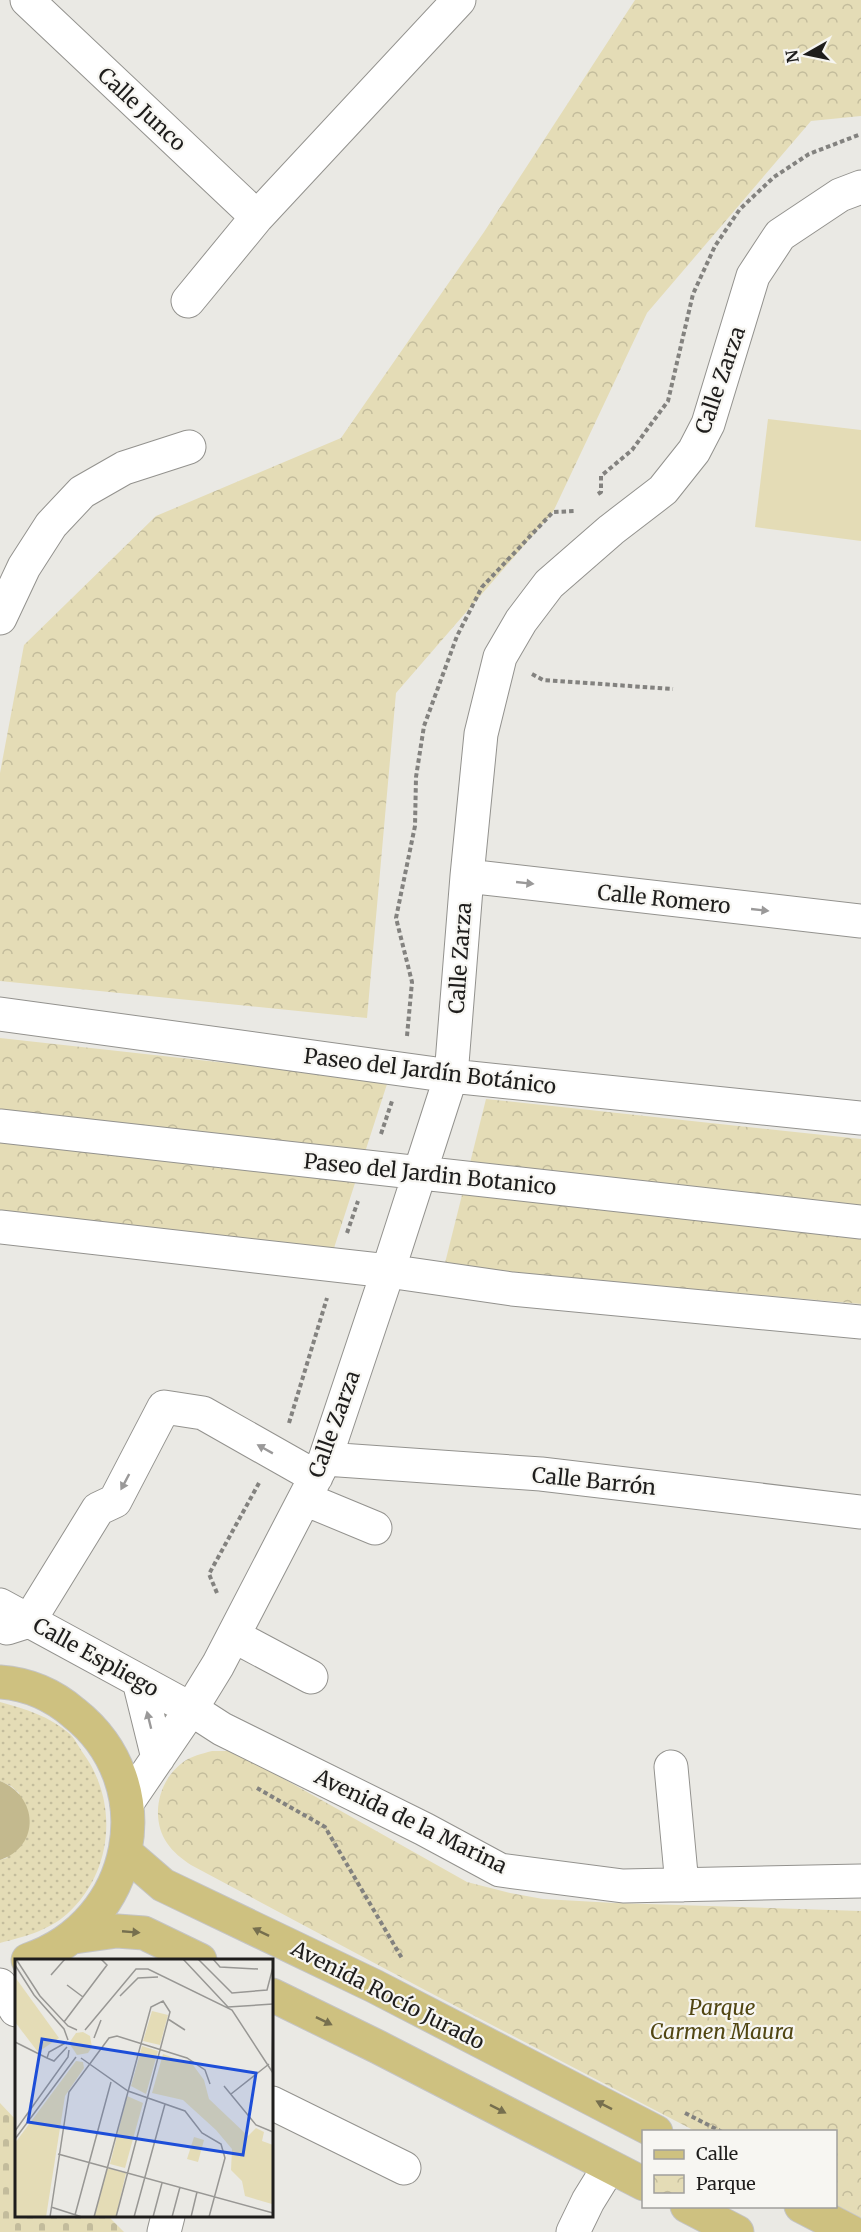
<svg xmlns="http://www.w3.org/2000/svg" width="861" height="2232" font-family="Merriweather,serif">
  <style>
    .cemetery { fill: url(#cemetery-stones) }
    .park { fill: url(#park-crowns) }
    .garden { fill: url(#garden-dots) }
    .pitch { fill: #e4dcb6 }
    .water { fill: #c3b98e }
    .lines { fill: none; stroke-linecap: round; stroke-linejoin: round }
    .minor-casing { stroke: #93928e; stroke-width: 35 }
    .major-casing { stroke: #c4c4c4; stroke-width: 35 }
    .path { stroke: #83827f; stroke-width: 4; stroke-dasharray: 4.5 3; stroke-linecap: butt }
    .minor { stroke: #fff; stroke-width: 33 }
    .major { stroke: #cec180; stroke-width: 33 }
    .oneway { fill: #9a9999 }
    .oneway2 { fill: #766f4e }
    .labels { text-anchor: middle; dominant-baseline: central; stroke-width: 4.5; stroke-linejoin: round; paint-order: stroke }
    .street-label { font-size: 21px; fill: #1e1d1c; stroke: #f7f6f2 }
    .park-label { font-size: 21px; font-style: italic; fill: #514612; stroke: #f7f6f2 }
    .inset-road { fill: none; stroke: #989794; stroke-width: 1.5 }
    .view { fill: #1d4ed8; fill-opacity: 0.15; stroke: #1d4ed8; stroke-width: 3 }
    .inset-edge { fill: none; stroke: #1e1d1c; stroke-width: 3 }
  </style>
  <defs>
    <pattern id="cemetery-stones" width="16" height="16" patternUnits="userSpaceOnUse" patternTransform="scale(1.5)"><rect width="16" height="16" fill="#e4dcb6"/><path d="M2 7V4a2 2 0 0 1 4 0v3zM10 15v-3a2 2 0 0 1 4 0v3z" fill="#c3bc9c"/></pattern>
    <pattern id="park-crowns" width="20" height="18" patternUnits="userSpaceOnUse" patternTransform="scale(1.5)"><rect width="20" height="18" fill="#e4dcb6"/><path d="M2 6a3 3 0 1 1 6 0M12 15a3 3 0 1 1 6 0" fill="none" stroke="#c3bc9c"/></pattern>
    <pattern id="garden-dots" width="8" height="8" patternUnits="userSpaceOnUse" patternTransform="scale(1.5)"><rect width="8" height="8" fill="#e4dcb6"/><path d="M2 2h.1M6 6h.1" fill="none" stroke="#c3bc9c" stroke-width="1.8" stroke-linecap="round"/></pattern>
  </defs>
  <rect width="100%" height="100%" fill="#eae9e4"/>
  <!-- cemetery -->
  <path class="cemetery" d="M0,2103L16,2120V2216H108L124,2232H0Z"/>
  <!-- park -->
  <path class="park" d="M635,0H861V116L811,121L647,313L553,512L396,693L367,1018L0,981V773L24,645L156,516L341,438L484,232Z
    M0,1038L388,1081L334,1248L0,1212Z
    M486,1099L861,1139V1304L444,1267Z
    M212,1751H229L245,1757L467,1882L510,1893L543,1899L615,1903L861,1911V2218L836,2205V2132L695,2131L425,1990L191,1865C182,1859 173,1852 167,1843C150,1818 158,1781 182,1763C191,1756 201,1754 212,1751Z"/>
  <!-- garden -->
  <path class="garden" d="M0,1702C26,1709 49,1716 70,1734C75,1739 79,1747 83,1753C119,1802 113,1873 67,1914C48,1931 23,1937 0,1943V1860L7,1858L19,1793L11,1786L0,1781Z"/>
  <!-- pitch -->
  <path class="pitch" d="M768,419L861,430V541L755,527Z"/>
  <!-- water -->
  <path class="water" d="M0,1781C38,1796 41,1846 0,1860Z"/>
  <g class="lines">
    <defs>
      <path id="minor" d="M27,0L257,217
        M188,301L257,217L459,0
        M0,618L24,567L51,525L82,492L124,468L189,447
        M467,876L861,921
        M0,1014L451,1076L861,1118
        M0,1126L861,1222
        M0,1227L388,1271L512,1289L861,1322
        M325,1459L541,1474L861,1512
        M305,1499L375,1528
        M0,1605L191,1709L222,1729L424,1829L500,1870L623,1886L861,1881
        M7,1628L29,1621L98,1509L115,1501L164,1407L203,1413L316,1477
        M234,1636L311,1677
        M139,1681L158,1758
        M671,1767L682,1885
        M127,1803L191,1709L218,1665L325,1459L388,1271L451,1076L467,876L481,734L500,657L521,621L549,584L611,530L663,490L694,451L708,424L753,276L780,235L840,195L861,187
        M0,1985L16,2010
        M272,2103L404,2168
        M164,2232L168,2216
        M573,2232L588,2201L609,2167"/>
      <path id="major" d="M0,1682C28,1684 53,1695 74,1713C164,1784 136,1924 28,1960
        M126,1853L163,1885L374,1986L656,2132
        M74,1937L117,1931L144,1933L200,1960
        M272,1995L378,2047L644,2184
        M687,2206L737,2232
        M801,2206L851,2232"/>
    </defs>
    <!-- minor casing -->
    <use href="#minor" class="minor-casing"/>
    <!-- major casing -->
    <use href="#major" class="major-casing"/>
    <!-- path -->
    <path class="path" d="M598,494L601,492V476L632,450L668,401L693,294L715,246L740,209L774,177L809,154L861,134
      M532,674L543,680L673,689
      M407,1036L412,982L396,918L415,826L416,777L424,726L457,636L482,587L553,512L576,511
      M381,1134L392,1101
      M347,1233L358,1201
      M289,1423L327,1298
      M217,1593L209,1574L259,1483
      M257,1788L325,1827L403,1960
      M685,2113L722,2132"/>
    <!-- minor -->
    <use href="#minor" class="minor"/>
    <!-- major -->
    <use href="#major" class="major"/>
  </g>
  <!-- one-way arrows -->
  <defs><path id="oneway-solid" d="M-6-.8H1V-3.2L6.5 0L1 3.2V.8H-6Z" transform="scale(1.5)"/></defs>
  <g class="oneway">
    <use href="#oneway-solid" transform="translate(525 883) rotate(6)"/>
    <use href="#oneway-solid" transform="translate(760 910) rotate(6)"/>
    <use href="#oneway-solid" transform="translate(265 1449) rotate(-151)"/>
    <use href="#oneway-solid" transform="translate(125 1482) rotate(118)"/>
    <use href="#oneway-solid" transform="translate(149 1720) rotate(-104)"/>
  </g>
  <g class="oneway2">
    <use href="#oneway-solid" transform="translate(131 1932) rotate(5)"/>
    <use href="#oneway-solid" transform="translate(261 1932) rotate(-154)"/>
    <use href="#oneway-solid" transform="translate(324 2021) rotate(26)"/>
    <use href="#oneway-solid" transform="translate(604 2105) rotate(-153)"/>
    <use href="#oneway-solid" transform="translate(498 2109) rotate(27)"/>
  </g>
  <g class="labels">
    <!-- street labels -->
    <g class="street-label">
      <text transform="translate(142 109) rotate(43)">Calle Junco</text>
      <text transform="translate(720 380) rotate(-71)">Calle Zarza</text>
      <text transform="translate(664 899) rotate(6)">Calle Romero</text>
      <text transform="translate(460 958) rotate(-86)">Calle Zarza</text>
      <text transform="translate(430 1071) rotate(7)">Paseo del Jardín Botánico</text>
      <text transform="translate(430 1174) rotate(6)">Paseo del Jardin Botanico</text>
      <text transform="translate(334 1424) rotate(-70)">Calle Zarza</text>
      <text transform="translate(594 1481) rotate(6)">Calle Barrón</text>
      <text transform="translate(96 1657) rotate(29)">Calle Espliego</text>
      <text transform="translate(411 1821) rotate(26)">Avenida de la Marina</text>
      <text transform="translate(388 1995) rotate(27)">Avenida Rocío Jurado</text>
    </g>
    <!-- park labels -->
    <g class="park-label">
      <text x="722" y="2007">Parque<tspan x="722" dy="24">Carmen Maura</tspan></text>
    </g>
  </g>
  <!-- overview -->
  <g transform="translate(15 1959)">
    <rect width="258" height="258" fill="#eae9e4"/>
    <path d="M0,18L44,79L23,93L0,63Z" fill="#e4dcb6"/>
    <path d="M137,52L153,56L145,86L128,82ZM127,87L143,92L131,135L116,127ZM148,95L178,106L189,121L194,140L233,177L241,169L249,173L247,182L258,186L257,245L230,237L227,222L216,211L217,190L201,171L168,141L137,134ZM61,102L68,103L69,109L50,137L31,258H0V184ZM112,137L128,144L110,209L95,205ZM92,209L111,214L101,258H79Z" fill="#e4dcb6"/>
    <path d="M68,73L75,77L77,88L73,94L62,96L54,84L61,74Z" fill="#e4dcb6"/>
    <path d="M179,178L189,181L183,203L172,200Z" fill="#e4dcb6"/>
    <path class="inset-road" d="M1,0L25,37L53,67L62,71M168,0L213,48L258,45M183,0L217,34L252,31L258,8M198,0L205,8L243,10M0,6L19,36L49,70L53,81M36,16L50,0M52,26L68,38M105,37L123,19L143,18M153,60L170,71M49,63L92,6L86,0M70,71L121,10H133L217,51L258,114M79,79L86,61M0,83L32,99M52,83L34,93L32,99L39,102L52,88M66,99L113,132L170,152L187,174L206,185L210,199L194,258M257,112L258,58M209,127L241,166L258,173M216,135L254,105M0,172L53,98L54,91M0,180L61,98M43,195L258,254M36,248L67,258M60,256L96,123M35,258L54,133L94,79L102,77L172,99L190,111L195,125M79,258L136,48L148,42L155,53L101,258M119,258L150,145M138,258L147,224M157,258L165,228M176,258L182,233"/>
    <path class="view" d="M27,80L241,114L228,196L13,163Z"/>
    <rect width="258" height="258" class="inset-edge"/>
  </g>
  <!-- legend -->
  <rect x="642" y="2130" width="195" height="78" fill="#f7f6f2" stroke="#a09f9c" stroke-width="1.5"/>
  <rect x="654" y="2150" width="30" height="9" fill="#cec180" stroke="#a09f9c" stroke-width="1.5"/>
  <text x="696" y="2160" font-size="18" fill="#1e1d1c">Calle</text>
  <rect x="654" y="2175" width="30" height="18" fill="url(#park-crowns)" stroke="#a09f9c" stroke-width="1.5"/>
  <text x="696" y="2190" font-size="18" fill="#1e1d1c">Parque</text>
  <!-- north arrow -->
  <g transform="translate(807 54) rotate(261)" stroke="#f7f6f2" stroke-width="4.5" paint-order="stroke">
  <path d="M0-4.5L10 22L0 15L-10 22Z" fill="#1e1d1c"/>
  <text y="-9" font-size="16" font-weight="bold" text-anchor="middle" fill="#1e1d1c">N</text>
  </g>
</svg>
